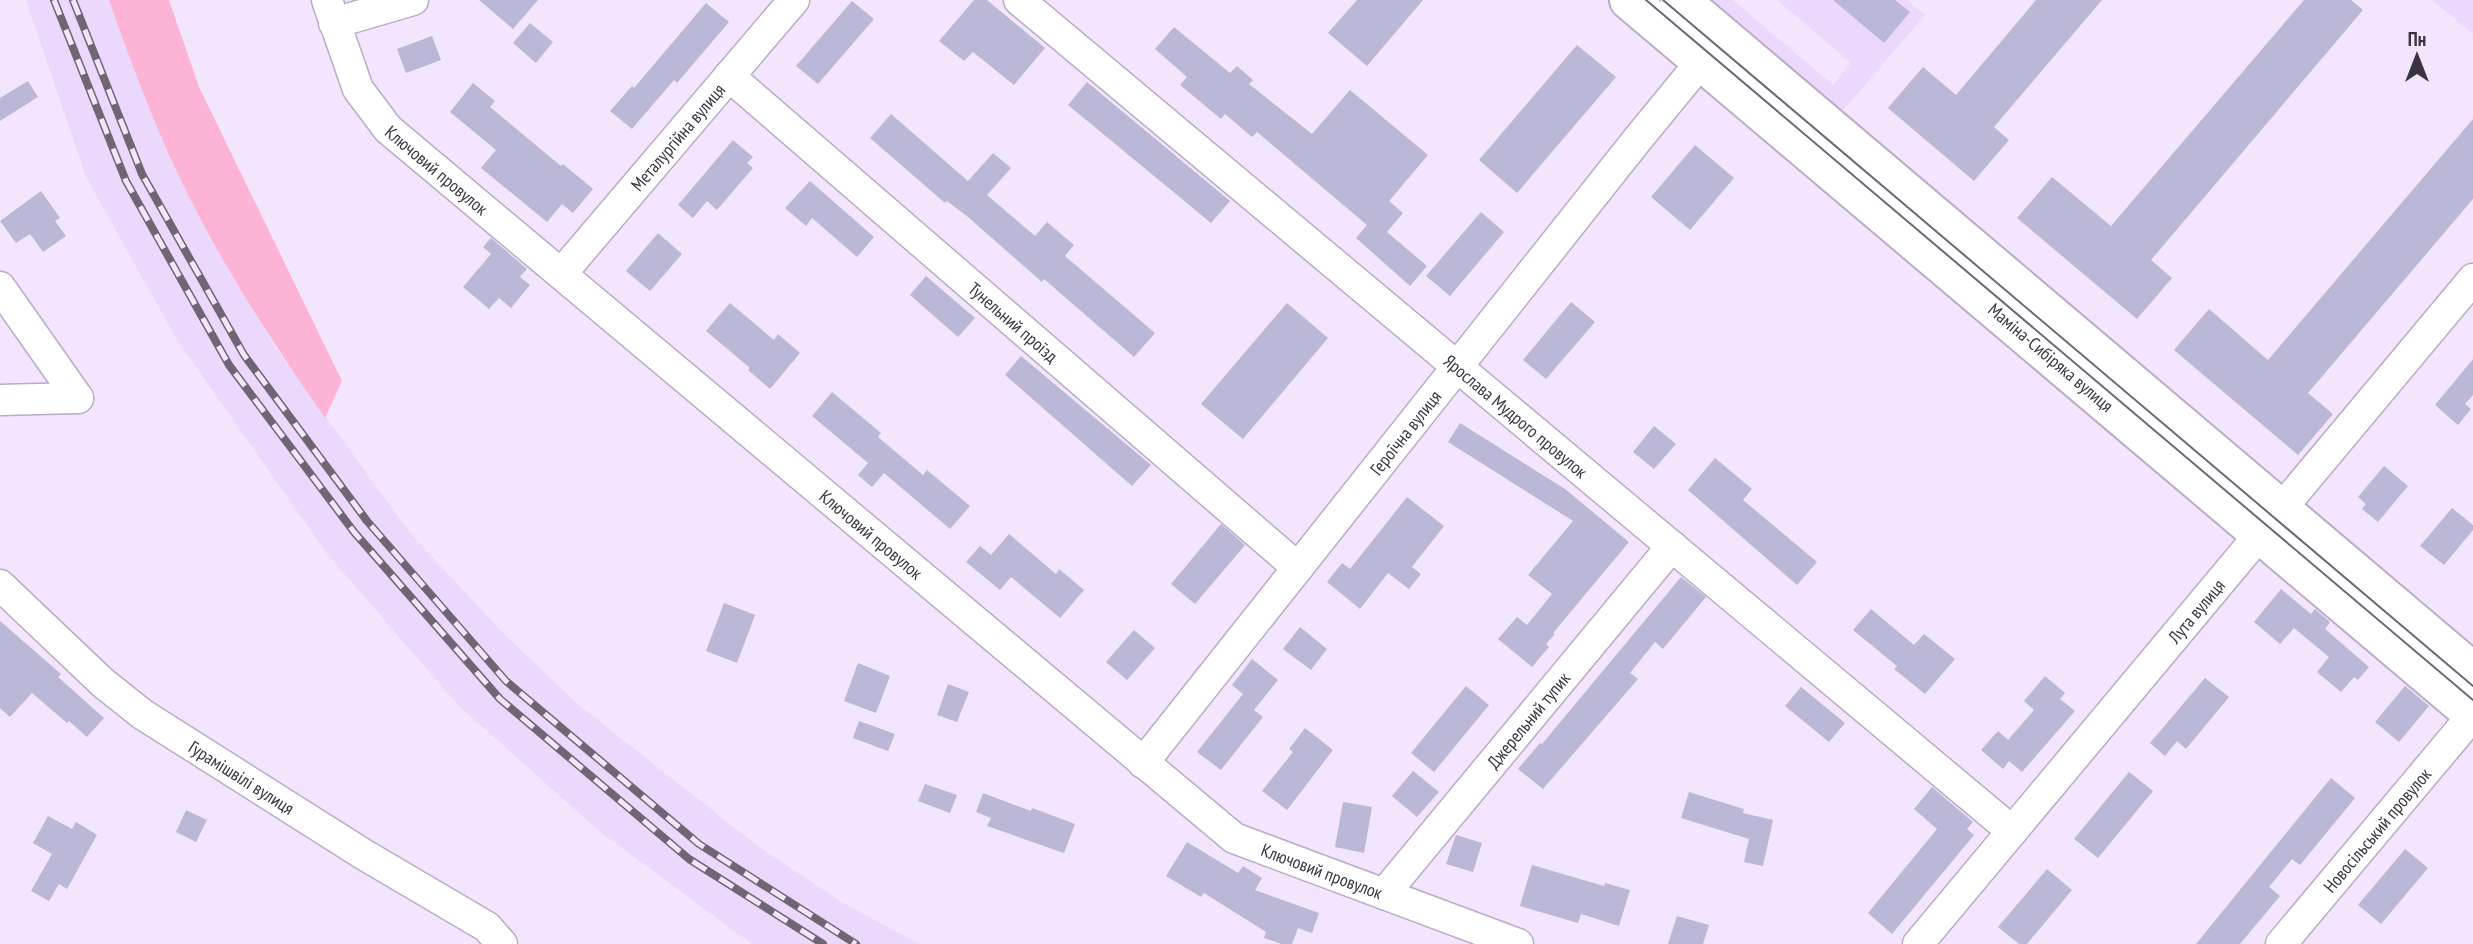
<svg xmlns="http://www.w3.org/2000/svg" width="2473" height="944" font-family="'PT Sans Narrow',sans-serif">
  <style>
    .built { fill: #edd8fd }
    .green { fill: #fdb3d4 }
    .building { fill: #bab7d7 }
    .lines { fill: none; stroke-linecap: round; stroke-linejoin: round }
    .street-casing { stroke: #bbaac8; stroke-width: 33 }
    .secondary-casing { stroke: #bbaac8; stroke-width: 42 }
    .street { stroke: #fff; stroke-width: 30 }
    .secondary { stroke: #fff; stroke-width: 38 }
    .tram { stroke: #6e6675; stroke-width: 2 }
    .rail-casing { stroke: #6e6675; stroke-width: 8 }
    .rail { stroke: #f3e5fe; stroke-width: 5; stroke-dasharray: 16; stroke-linecap: butt }
    .labels { text-anchor: middle; dominant-baseline: central; stroke-width: 7; stroke-linejoin: round; paint-order: stroke }
    .street-label { font-size: 18px; fill: #3a3440; stroke: #f3e5fe }
  </style>
  <rect width="100%" height="100%" fill="#f3e5fe"/>
  <!-- built -->
  <path class="built" d="M26,0H109L170,156L220,252L276,348L410,533L502,632L580,706L759,847L840,901L919,944H752L600,832L458,705L328,555L177,340L86,177Z
    M1691,0H1733L1833,85L1851,63L1777,0H1907L1925,15L1834,121Z
    M2432,0H2473V34L2449,14Z"/>
  <!-- green -->
  <path class="green" d="M109,0H169L199,87L342,381L325,418C267,335 211,248 169,155C147,105 127,52 109,0Z"/>
  <!-- building -->
  <path class="building" d="M479,0H538L513,29Z
    M974,0H987L1045,48L1014,85L973,52L964,61L939,41Z
    M1357,0H1423L1367,66L1328,33Z
    M1833,0H1895L1910,12L1884,43Z
    M2036,0H2102L1994,127L2009,140L1974,181L1888,108L1923,67L1956,95Z
    M2304,0H2351L2363,10L2151,260L2172,278L2137,319L2017,218L2052,177L2111,226Z
    M852,1L874,19L818,84L796,66Z
    M706,3L729,22L677,83L674,80L632,129L610,111L632,86L634,88Z
    M530,23L553,42L536,63L513,43Z
    M1174,27L1230,73L1237,66L1253,80L1249,84L1312,134L1350,90L1428,155L1389,201L1403,213L1387,232L1427,266L1410,286L1356,238L1367,225L1257,132L1252,137L1225,114L1221,119L1180,85L1187,77L1155,49Z
    M432,36L441,60L406,73L397,49Z
    M1577,45L1616,77L1517,193L1479,160Z
    M28,81L38,97L0,121V98Z
    M1087,82L1230,201L1211,223L1068,105Z
    M473,83L495,101L490,107L561,166L563,164L593,189L573,213L562,204L547,222L481,168L496,150L450,112Z
    M891,114L968,181L993,153L1011,168L987,195L1035,236L1047,222L1074,245L1065,256L1155,333L1134,357L1044,279L1042,282L968,217L947,201L945,203L870,138Z
    M2473,119V199L2308,393L2333,414L2298,455L2174,350L2209,309L2268,360Z
    M733,140L753,157L747,163L753,168L717,210L707,201L693,218L678,205Z
    M1695,145L1734,178L1690,230L1651,197Z
    M810,181L874,237L857,257L812,218L806,226L785,208Z
    M41,191L60,218L55,221L66,236L43,252L30,234L16,243L0,221Z
    M1481,212L1504,232L1450,296L1426,276Z
    M658,233L682,254L650,291L626,271Z
    M491,238L527,269L520,277L530,285L511,308L499,298L489,309L463,287L491,254L483,247Z
    M926,276L975,318L958,337L910,295Z
    M1571,302L1595,322L1546,379L1523,360Z
    M730,303L774,340L778,334L800,353L770,389L748,370L750,368L706,331Z
    M1287,303L1328,338L1243,439L1201,404Z
    M1021,356L1151,465L1132,486L1005,375Z
    M2473,359V395L2465,404L2471,409L2458,425L2435,405Z
    M832,392L881,433L878,437L923,475L927,470L970,506L950,529L884,473L872,487L858,475L868,463L812,416Z
    M1460,423L1565,489L1629,542L1553,633L1555,634L1546,644L1549,647L1532,667L1498,639L1517,617L1527,625L1552,594L1528,575L1573,521L1448,442Z
    M1654,426L1676,444L1654,469L1633,452Z
    M1715,458L1752,489L1743,500L1817,562L1797,585L1688,490Z
    M2384,466L2408,486L2378,522L2362,509L2366,504L2358,497Z
    M1407,497L1444,526L1412,567L1421,574L1409,589L1388,573L1360,609L1327,582L1342,563L1350,569Z
    M2452,508L2473,525V530L2444,565L2420,546Z
    M1221,524L1245,545L1195,604L1171,584Z
    M1009,534L1056,574L1059,569L1084,590L1060,618L1011,577L1000,590L966,562L980,546L991,555Z
    M1681,577L1706,597L1663,649L1655,642L1630,673L1638,679L1543,789L1518,769L1540,743L1542,744Z
    M2281,589L2311,614L2315,609L2330,622L2325,629L2369,667L2358,680L2354,677L2341,692L2317,672L2329,657L2294,628L2280,644L2254,622Z
    M724,603L755,615L737,663L706,651Z
    M1871,609L1914,645L1924,634L1955,659L1925,694L1894,669L1897,666L1853,630Z
    M0,621L61,674L58,677L104,718L87,737L69,721L67,723L32,693L10,717L0,708Z
    M1300,627L1327,649L1311,670L1283,649Z
    M1134,630L1155,648L1127,680L1106,662Z
    M1252,659L1278,680L1254,710L1263,717L1221,770L1197,752L1243,694L1232,685Z
    M858,663L890,676L876,713L844,701Z
    M2045,676L2065,693L2060,699L2075,711L2022,772L2009,761L2003,769L1981,750L1998,731L2008,740L2034,710L2024,701Z
    M2205,678L2229,697L2186,749L2177,741L2165,756L2150,743Z
    M948,684L969,692L957,722L937,715Z
    M1466,686L1489,705L1434,772L1411,753Z
    M2405,686L2429,706L2399,742L2375,722Z
    M1801,687L1845,723L1829,742L1785,706Z
    M859,721L895,734L888,751L853,738Z
    M1305,728L1333,750L1287,810L1262,791L1293,752L1289,749Z
    M1413,771L1439,792L1417,817L1392,796Z
    M2129,772L2153,791L2098,858L2074,839Z
    M2331,778L2355,798L2300,865L2292,859L2269,887L2280,896L2240,944H2196Z
    M925,784L957,795L950,813L918,801Z
    M1932,787L1973,822L1967,829L1974,835L1892,934L1868,913L1937,829L1914,809Z
    M1689,792L1744,809L1743,813L1773,820L1763,866L1744,862L1749,839L1681,818Z
    M983,793L1031,811L1032,808L1075,824L1064,853L987,826L991,818L976,812Z
    M1343,802L1372,807L1364,853L1335,847Z
    M186,810L207,820L196,842L176,832Z
    M48,816L72,829L76,822L97,835L67,889L59,884L49,901L31,891L52,854L33,843Z
    M1456,835L1482,843L1473,872L1446,864Z
    M1187,842L1238,873L1243,866L1262,878L1255,890L1319,913L1312,933L1298,928L1292,944H1281L1264,938L1266,932L1204,893L1201,897L1166,876Z
    M2405,849L2428,868L2381,924L2358,905Z
    M1532,865L1604,886L1605,883L1630,890L1619,926L1581,914L1578,923L1520,906Z
    M2047,869L2072,890L2027,944H2019L1998,927Z
    M1677,916L1709,925L1703,944H1668Z"/>
  <g class="lines">
    <defs>
      <g id="street">
        <path id="s1" d="M327,0L358,89L388,129L1234,838L1518,944"/>
        <path id="s2" d="M1019,0L2012,831"/>
        <path d="M334,23L413,0"/>
        <path id="s3" d="M729,76L1298,568"/>
        <path id="s4" d="M561,274L794,0"/>
        <path d="M0,287L78,398"/>
        <path d="M0,400L78,398"/>
        <path id="s5" d="M0,585L102,682L142,714L363,854L487,927L502,944"/>
        <path id="s6" d="M1143,763L1637,140L1714,46"/>
        <path id="s7" d="M1384,894L1672,546"/>
        <path id="s8" d="M1918,944L2473,279"/>
        <path id="s9" d="M2281,944L2473,715"/>
      </g>
      <g id="secondary">
        <path id="s10" d="M1629,0L2473,714"/>
        <path d="M1680,0L2473,672"/>
      </g>
    </defs>
    <!-- street casing -->
    <use href="#street" class="street-casing"/>
    <!-- secondary casing -->
    <use href="#secondary" class="secondary-casing"/>
    <!-- street -->
    <use href="#street" class="street"/>
    <!-- secondary -->
    <use href="#secondary" class="secondary"/>
    <!-- tram -->
    <path class="tram" d="M1646,0L2473,700
      M1663,0L2473,686"/>
    <defs>
      <path id="rail" d="M54,0L126,181L229,365L354,532L500,699L689,859L823,944
        M73,0L142,174L244,355L367,521L506,681L699,844L856,944"/>
    </defs>
    <!-- rail casing -->
    <use href="#rail" class="rail-casing"/>
    <!-- rail -->
    <use href="#rail" class="rail"/>
  </g>
  <g class="labels">
    <!-- street labels -->
    <g class="street-label">
      <text stroke="none"><textPath href="#s4" startOffset="180">Металургійна вулиця</textPath></text>
      <text stroke="none"><textPath href="#s1" startOffset="208">Ключовий провулок</textPath></text>
      <text stroke="none"><textPath href="#s3" startOffset="376">Тунельний проїзд</textPath></text>
      <text stroke="none"><textPath href="#s10" startOffset="553">Маміна-Сибіряка вулиця</textPath></text>
      <text stroke="none"><textPath href="#s2" startOffset="648">Ярослава Мудрого провулок</textPath></text>
      <text stroke="none"><textPath href="#s6" startOffset="422">Героїчна вулиця</textPath></text>
      <text stroke="none"><textPath href="#s1" startOffset="775">Ключовий провулок</textPath></text>
      <text stroke="none"><textPath href="#s8" startOffset="434">Лута вулиця</textPath></text>
      <text stroke="none"><textPath href="#s7" startOffset="226">Джерельний тупик</textPath></text>
      <text stroke="none"><textPath href="#s5" startOffset="310">Гурамішвілі вулиця</textPath></text>
      <text stroke="none"><textPath href="#s9" startOffset="149">Новосільський провулок</textPath></text>
      <text stroke="none"><textPath href="#s1" startOffset="1342">Ключовий провулок</textPath></text>
    </g>
  </g>
  <!-- north arrow -->
  <g transform="translate(2417 56)" stroke="#f3e5fe" stroke-width="5" paint-order="stroke">
  <path d="M0-5L12 26L0 18L-12 26Z" fill="#3a3440"/>
  <text y="-10" font-size="19" font-weight="bold" text-anchor="middle" fill="#3a3440">Пн</text>
  </g>
</svg>
